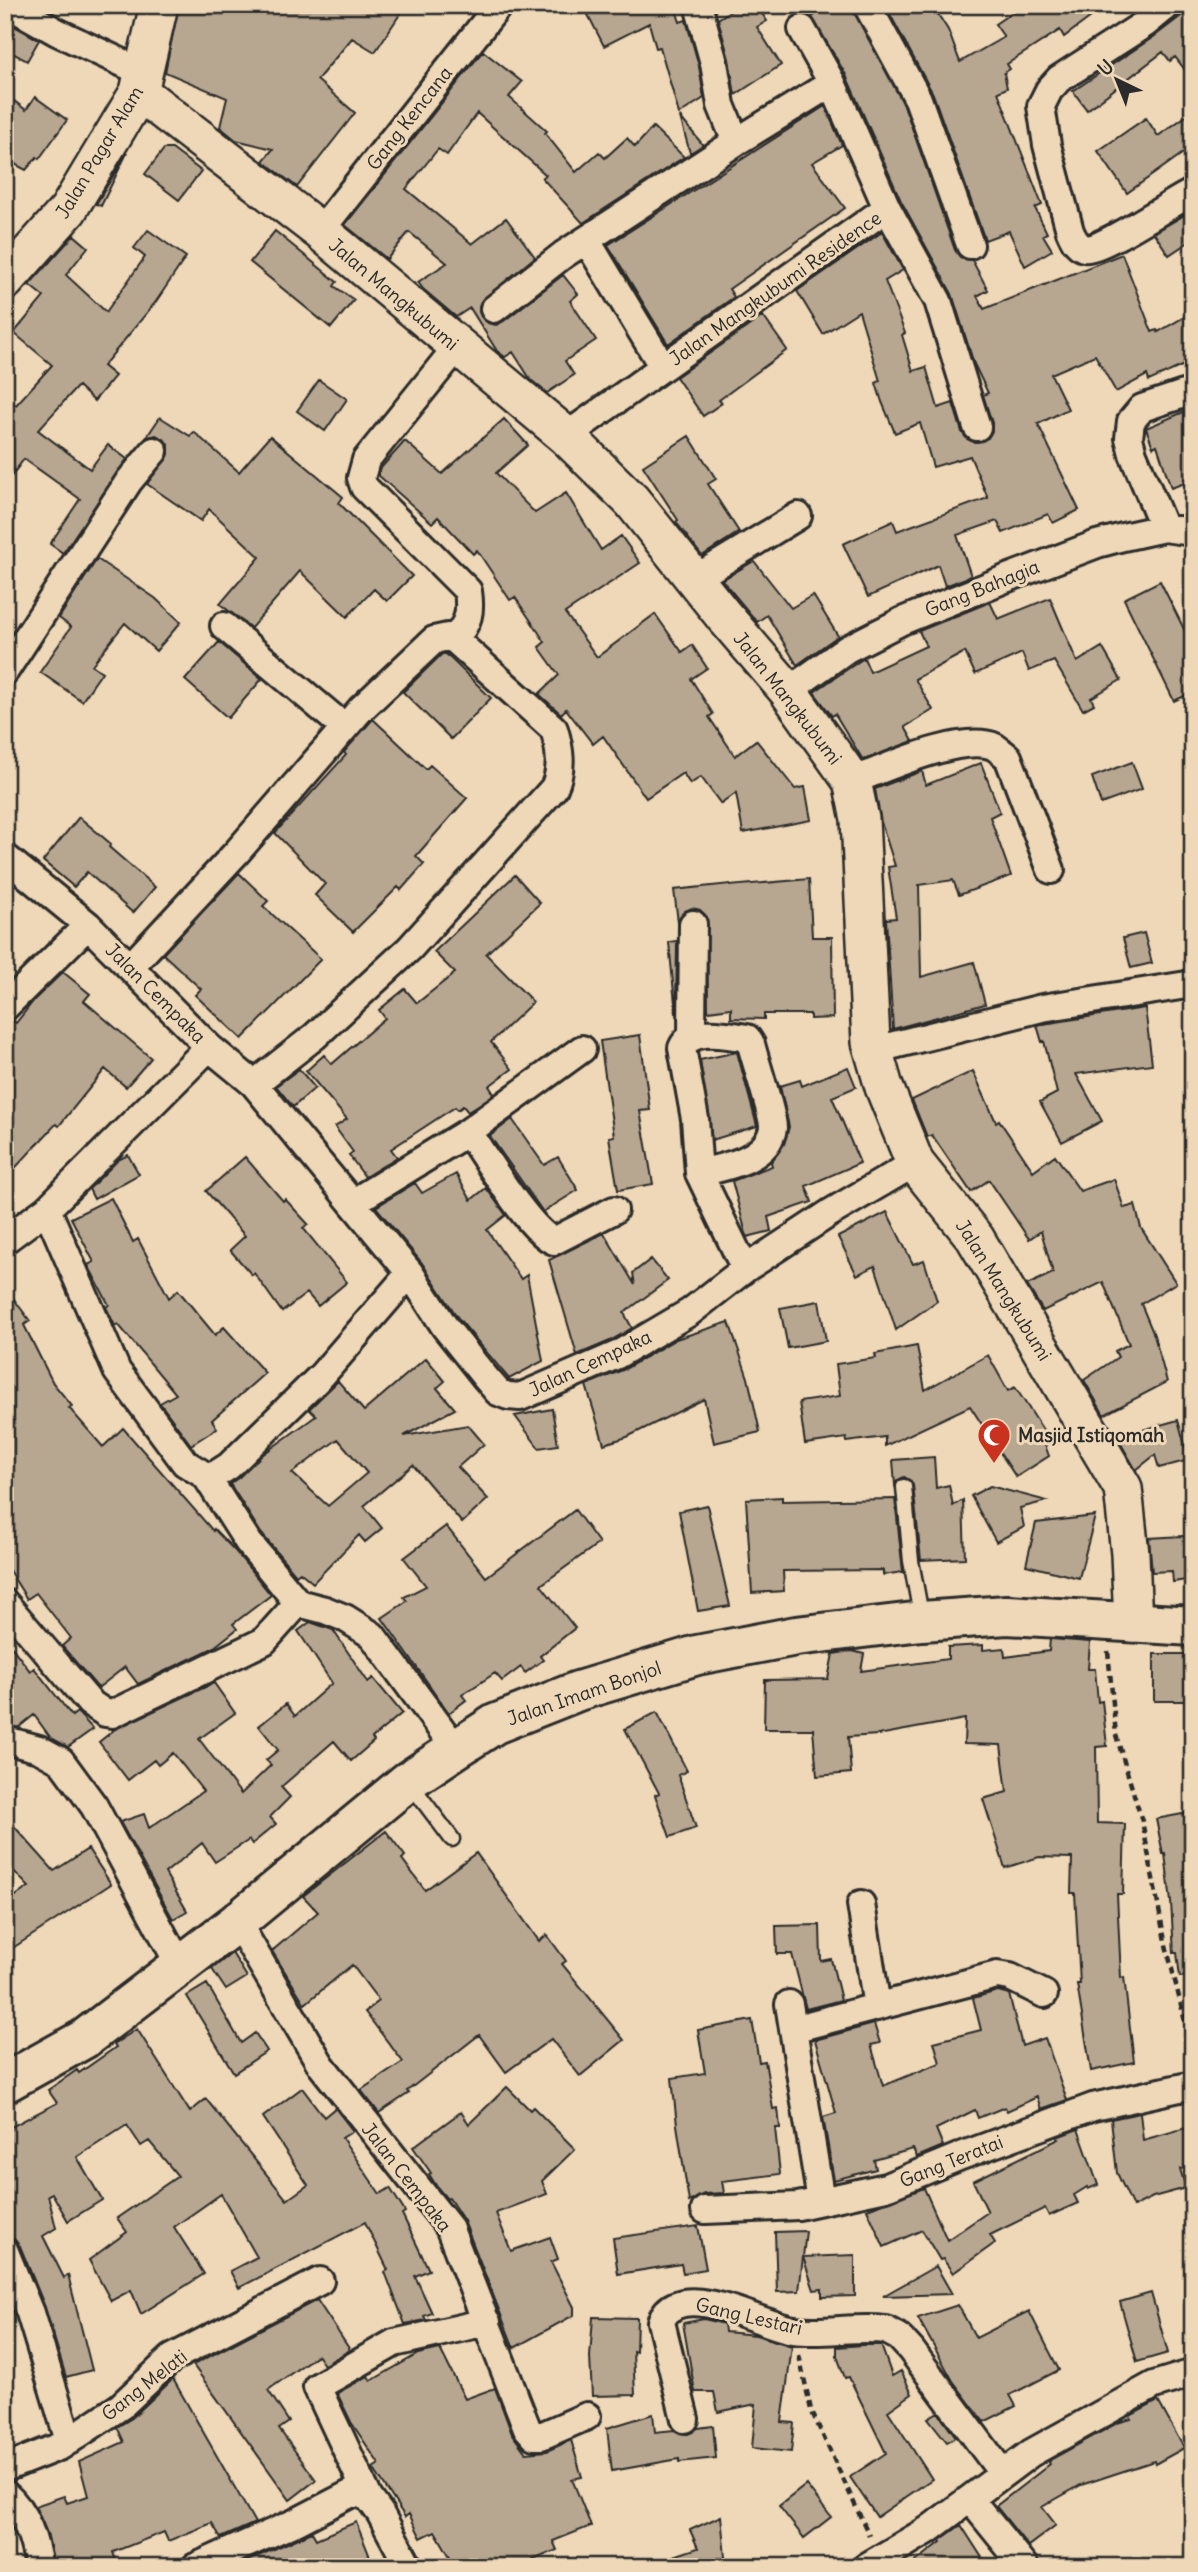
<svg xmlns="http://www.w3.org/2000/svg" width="1198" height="2572" font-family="Delius,sans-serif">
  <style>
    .building { fill: #b8a790; stroke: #2b2b2b; stroke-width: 2; fill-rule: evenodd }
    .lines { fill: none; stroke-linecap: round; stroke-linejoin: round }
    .lane-casing { stroke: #2b2b2b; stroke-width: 19 }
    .street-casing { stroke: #2b2b2b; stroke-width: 32 }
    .secondary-casing { stroke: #2b2b2b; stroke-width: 42 }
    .highway-casing { stroke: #2b2b2b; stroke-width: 44 }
    .path { stroke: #2b2b2b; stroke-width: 4.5; stroke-dasharray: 7 5; stroke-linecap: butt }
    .lane { stroke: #eed8b7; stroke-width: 14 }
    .street { stroke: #eed8b7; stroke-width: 26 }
    .secondary { stroke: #eed8b7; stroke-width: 37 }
    .highway { stroke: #eed8b7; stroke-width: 38 }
    .labels { text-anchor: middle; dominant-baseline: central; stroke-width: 6; stroke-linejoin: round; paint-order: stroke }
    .street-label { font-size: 19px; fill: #2b2b2b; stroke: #eed8b7 }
    .poi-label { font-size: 19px; font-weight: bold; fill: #2b2b2b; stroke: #eed8b7; text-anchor: start }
  </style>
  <rect width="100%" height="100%" fill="#eed8b7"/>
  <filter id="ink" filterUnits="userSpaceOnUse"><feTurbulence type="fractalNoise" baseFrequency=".0143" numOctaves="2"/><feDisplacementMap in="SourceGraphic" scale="14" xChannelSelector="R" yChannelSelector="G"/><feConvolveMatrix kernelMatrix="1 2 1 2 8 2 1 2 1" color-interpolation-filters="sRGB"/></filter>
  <g filter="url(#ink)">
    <!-- building -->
    <path class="building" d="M179,5H406L375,52L352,38L317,80L355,113L297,187L263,161L273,149L236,140L220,127L227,98L165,72Z
      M583,5H683L676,10L680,22L686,20L699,66L704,98L679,114L660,47L656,48L649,23L604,46Z
      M739,5H756L767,21L757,27L781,65L735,95L729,59L718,19Z
      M832,5H851L904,105L955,250L960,257L972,260L988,290L977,296L984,309L1122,254L1152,332L1157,330L1158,332L1193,312V361L1149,381L1147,375L1116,392L1095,355L1051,374L1068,409L1038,424L1079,510L1053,523L1048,514L1003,533L997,521L957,535L971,576L945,586L938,565L868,597L843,544L893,521L897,531L988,498L970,456L933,467L920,423L895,433L882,402L876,383L880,381L859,311L823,334L797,291L882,232L903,270L885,281L905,333L902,335L913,371L926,367L938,408L953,403L962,432L967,439L974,442L988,438L992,431V423L983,395L988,393L974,364L952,294L901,201L846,75L812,17Z
      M885,5H932L948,30L960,62L1004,37L995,24L1023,5H1107L1064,37L1060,30L1007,64L1010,69L1004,73L1007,88L998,92L1042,205L1035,208L1047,233L1043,235L1052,250L1025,266L1009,231L985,240L933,94Z
      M1193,7V80L1175,57L1170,61L1163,52L1087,110L1073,91L1155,36Z
      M5,21L39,40L27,61L5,49Z
      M483,51L522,82L509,97L547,131L545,133L576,172L599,152L605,158L627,138L635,147L653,127L684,157L583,223L542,178L546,175L477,113L447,155L438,149L406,189L472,244L506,218L535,257L480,303L479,312L488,323L496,325L504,321L563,275L578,294L570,301L596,340L565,361L574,375L547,393L531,380L513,352L505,357L497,351L470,308L456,317L423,289L418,282L447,263L409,232L387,259L345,225Z
      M5,94L26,110L35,97L67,120L39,159L37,157L26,170L5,159Z
      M825,106L842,145L812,163L845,208L729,289L734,297L668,344L608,245Z
      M1193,111V146L1127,193L1098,151L1146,118L1158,136Z
      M680,117L703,145L690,153Z
      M164,149H172L201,171L179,200L145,174Z
      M127,153L101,206L96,204Z
      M1193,210V239L1169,255L1154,233Z
      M148,230L186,257L155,303L103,366L115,376L94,401L78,386L38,430L90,469L108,445L127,459L63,553L50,544L80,499L24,459L5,485V398L16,405L52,365L14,333L44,297L29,285L74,235L88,247L66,275L106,312L145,257L134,248Z
      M275,231L337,282L334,286L354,300L331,328L250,262Z
      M763,316L787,350L719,400L722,403L703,416L676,377Z
      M319,380L347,399L325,431L297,411Z
      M1193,408V480L1171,488L1157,445L1153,447L1146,428Z
      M160,417L190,436L194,432L239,472L270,436L343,497L339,503L412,576L387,601L374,589L347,617L300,571L251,628L220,604L260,557L209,509L201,521L147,484L169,454V446L164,439L156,435L146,438Z
      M504,419L528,445L496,473L535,513L566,493L601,550L621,536L640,563L565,613L597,657L655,614L682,652L692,645L707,668L691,679L713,714L709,717L735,756L756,740L795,789L805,787L811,820L743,833L736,793L721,804L701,777L690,784L683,773L646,798L603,736L593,744L566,709L561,714L539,694L559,675L539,647L545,642L515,597L510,600L477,550L473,554L438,517L432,523L378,475L380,469L405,441L442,474Z
      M689,436L716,479L708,484L739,532L702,556L676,522L678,520L643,466Z
      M97,559L155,598L181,622L156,651L125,623L92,665L102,672L82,701L40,672L71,627L59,618Z
      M754,561L791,608L813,595L838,636L797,665L767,615L757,622L722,580Z
      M1160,581L1193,647V692L1174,701L1124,599Z
      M1050,598L1077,662L1102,647L1121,680L1091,698L1094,704L1083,710L1054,661L1029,671L1022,653L975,674L965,652L915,679L933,710L905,727L913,741L863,760L835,714L832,716L814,692L864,658L870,672L926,646L919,631L990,602L998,619Z
      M219,642L262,679L228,718L185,680Z
      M442,654H446L491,698L451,739L403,692Z
      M373,719L426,769L430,765L467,798L416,856L424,864L401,890L398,887L353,932L315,895L325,884L275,833L346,755L344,752Z
      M1132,762L1142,789L1101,804L1092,777Z
      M981,763L1000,812L990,817L1011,876L959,895L953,880L919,885L921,977L974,962L985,1004L893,1029L886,919L896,918L888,867L895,866L881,822L875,789L922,771L926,785Z
      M79,817L111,844L109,847L155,887L133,913L87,872L74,887L43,861Z
      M239,873L268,901L263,906L321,959L242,1039L195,995L201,989L163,954Z
      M515,875L540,903L486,954L533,1002L491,1042L512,1069L489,1086L494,1094L468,1112L463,1106L458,1110L455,1107L391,1149L397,1157L365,1177L349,1155L353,1152L335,1127L347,1119L306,1071L324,1055L332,1064L385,1018L379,1010L405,989L417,1003L455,973L434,952Z
      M809,879L812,937H832L833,1018L810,1019V1014H764V1019L731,1018V1008L708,1011L707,917L700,910L692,908L685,911L678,922L674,890L730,884V886Z
      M1144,933L1152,963L1131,968L1123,938Z
      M677,941L676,1014L669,942Z
      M63,972L90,994L84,1001L151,1058L126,1087L105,1069L59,1126L56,1124L5,1179V1022L12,1021L16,1023L35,999Z
      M1145,1008L1152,1064L1076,1074L1102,1121L1062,1142L1040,1102L1057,1093L1044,1041L1042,1042L1037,1025Z
      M640,1035L650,1110L640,1111L653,1184L618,1190L609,1137L614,1136L600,1041Z
      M737,1052L757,1126L712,1140L700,1060Z
      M848,1067L856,1087L832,1097L860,1163L806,1186L812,1202L768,1217L771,1231L747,1237L732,1181L772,1166L771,1162L784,1144L789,1127L780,1086L800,1080L802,1086Z
      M299,1069L315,1088L293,1107L276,1086Z
      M973,1071L996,1122L999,1120L1033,1171L1055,1155L1080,1191L1114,1179L1124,1208L1135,1205L1141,1228L1176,1283L1141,1304L1154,1335L1167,1382L1104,1415L1084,1380L1118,1357L1115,1351L1129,1344L1103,1282L1043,1311L1027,1285L1053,1273L1041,1231L1029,1239L989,1180L971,1192L932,1135L927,1137L912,1100Z
      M512,1119L544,1165L558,1157L578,1190L543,1212L490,1136Z
      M128,1155L139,1174L94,1199L89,1189L118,1160Z
      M245,1157L283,1201L285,1199L308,1224L303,1228L347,1282L318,1306L307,1293L282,1312L254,1273L252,1275L230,1250L245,1236L206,1191Z
      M456,1174L471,1200L486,1188L506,1215L487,1230L521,1279L527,1275L543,1361L509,1379L458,1318L422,1263L376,1207L415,1183L422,1193Z
      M111,1198L133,1242L138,1239L169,1298L178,1290L215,1335L224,1327L265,1373L212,1420L217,1428L191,1445L160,1403L176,1394L118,1324L115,1326L106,1307L109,1305L88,1265L94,1262L71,1218Z
      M887,1212L913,1264L924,1260L937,1301L896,1330L875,1266L857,1275L838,1237Z
      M604,1233L635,1285L633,1273L651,1259L668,1280L624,1313L632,1328L610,1341L577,1355L549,1260Z
      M5,1287L30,1321L24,1325L53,1383L72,1406L69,1408L103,1447L123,1428L213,1531L214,1529L236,1552L271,1595L233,1624L237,1629L213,1648L138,1684L125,1667L98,1688L62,1646L71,1638L36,1593L27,1599L5,1564Z
      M819,1301L826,1341L788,1348L780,1308Z
      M729,1322L748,1378L760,1432L714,1443L704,1399L627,1437L604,1444L586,1385L625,1369L676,1339Z
      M917,1346L925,1390L988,1355L1008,1391L1015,1387L1051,1442L1045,1445L1049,1456L1016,1477L970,1406L885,1446V1437L847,1442L846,1438L805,1444L799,1402L840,1396L836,1364L876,1358L875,1354Z
      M426,1358L445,1381L437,1388L455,1409L404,1436L468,1425L484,1444L458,1467L488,1499L462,1523L413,1465L364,1506L382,1528L365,1542L359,1535L313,1583L300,1572L296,1575L261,1533L230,1484L262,1455L316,1416L309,1409L338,1381L364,1411ZM338,1439L367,1473L328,1506L292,1473Z
      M552,1409L558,1445L539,1448L515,1416Z
      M1178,1420L1189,1460L1159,1468L1155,1455L1136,1470L1117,1437Z
      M934,1457L936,1488L949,1485L953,1506L963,1500L965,1558L921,1560L913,1485L911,1481L904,1477L898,1480L895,1485L893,1460Z
      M990,1486L1047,1501L1020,1508L1024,1527L996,1542L971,1496Z
      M782,1497V1501L895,1499L903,1572L883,1575V1570L783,1571L784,1591L752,1593L746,1499Z
      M707,1505L730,1606L698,1611L679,1511Z
      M575,1510L599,1543L541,1585L575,1628L540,1656L543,1660L525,1673L521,1667L502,1681L495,1673L462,1695L466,1700L449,1713L382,1618L407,1601L404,1597L426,1586L404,1558L446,1526L486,1577Z
      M1095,1516L1079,1578L1026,1565L1036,1523Z
      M1183,1536L1193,1539V1579L1173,1582L1172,1571L1152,1572L1149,1538Z
      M310,1622L333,1630L368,1682L373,1678L402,1713L372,1738L374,1741L351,1761L334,1741L281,1787L290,1797L270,1817L276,1824L252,1844L249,1840L215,1862L202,1843L165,1873L187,1911L173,1919L120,1822L144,1814L149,1828L203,1791L173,1753L158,1765L154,1760L128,1780L99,1742L115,1729L214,1683L235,1713L199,1739L241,1794L271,1765L266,1760L278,1750L259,1726L286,1704L295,1716L332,1683L298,1631Z
      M5,1638L30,1671L34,1668L72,1716L77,1712L93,1729L68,1747L50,1737L34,1715L19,1727L5,1729Z
      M1050,1639L1090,1642L1088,1669H1095L1098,1702L1102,1701L1107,1746L1096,1747L1097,1823L1125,1824L1123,1894H1117L1121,1978L1124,1977L1134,2062L1091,2071L1077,1984H1080L1075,1893H1071L1072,1858L1039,1857L1005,1868L983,1799L1007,1792L1001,1745L964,1744L965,1719L878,1735L848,1737L851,1773L817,1776L813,1729H764L765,1680L828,1679L833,1654L852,1651L864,1654L861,1671L948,1659V1647L983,1645V1650L1004,1648L1005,1657L1049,1651Z
      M1154,1654H1193V1701H1154Z
      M657,1712L687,1771L678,1775L696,1828L670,1837L655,1795L659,1793L625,1729Z
      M1193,1812V1976L1180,1977L1177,1953H1174L1171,1902L1165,1854H1163L1156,1819Z
      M5,1816L54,1871L88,1849L111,1884L5,1953V1903L29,1887L12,1869L5,1874Z
      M386,1831L405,1856L402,1859L425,1890L476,1853L539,1941L547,1935L566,1961L562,1964L624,2040L580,2076L551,2039L506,2072L479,2035L407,2091L409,2093L379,2113L361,2090L403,2062L365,2012L379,2001L352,1965L305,2004L272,1951L318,1912L303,1896Z
      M820,1925L821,1961L831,1959L841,2000L806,2009L792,1954H777L776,1926Z
      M232,1953L247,1977L226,1990L212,1969Z
      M207,1984L241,2043L255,2033L267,2051L234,2073L187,1996Z
      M998,1991L1009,1994L1022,2046L1045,2038L1067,2100L1041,2109L1037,2097L1007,2111L1005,2107L978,2118L975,2110L936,2129L943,2146L917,2157L913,2149L874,2160L876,2169L834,2180L823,2117L836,2113L815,2040L874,2024L880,2043L871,2045L883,2086L940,2063L934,2042L981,2030L973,1998Z
      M752,2020L759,2062L765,2061L773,2109L778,2108L780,2128H775L780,2174L722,2181L724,2193L704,2194L689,2202L677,2125L672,2078L705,2073L698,2030Z
      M137,2029L190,2112L206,2099L287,2200L308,2185L263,2117L302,2088L324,2117L335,2108L353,2131L342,2138L380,2194L390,2188L405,2212L402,2214L429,2270L415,2276L432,2313L424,2316L426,2320L405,2324L385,2272L388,2270L365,2222L239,2288L230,2271L257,2257L221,2194L174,2227L204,2274L141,2314L131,2290L111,2301L89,2260L127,2232L117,2218L178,2176L149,2141L141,2146L127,2125L77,2157L102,2200L68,2221L52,2193L48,2195L56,2228L43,2236L64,2278L68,2275L92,2370L66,2377L45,2307L20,2246L14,2239L5,2237V2130L57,2103L48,2090L77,2070L79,2073L116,2047L114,2044Z
      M507,2087L530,2110L533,2107L575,2149L542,2181L547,2194L496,2213L511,2251L550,2237L558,2259L551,2262L574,2307V2315L514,2348L464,2221L449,2198L447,2199L437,2187L429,2174L431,2173L413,2147L461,2112L469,2124Z
      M1140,2113L1143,2140L1193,2126V2167L1180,2169L1186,2188L1153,2197L1133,2207L1117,2173L1111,2119Z
      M1078,2129L1098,2185L1088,2189L1087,2187L1074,2195L1078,2203L1049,2216L1045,2208L990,2235L995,2243L953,2273L943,2259L940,2260L922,2230L884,2247L867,2209L924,2188L947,2240L988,2212L973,2181L1059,2139L1057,2137Z
      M698,2226L706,2269L683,2273L681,2264L618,2274L613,2238Z
      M806,2231L803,2257L855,2255V2296L822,2297V2289L814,2290L803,2257L799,2291L777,2292L775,2232Z
      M936,2266L952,2294L883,2296Z
      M1151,2293L1168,2353L1137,2362L1120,2302Z
      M317,2300L350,2350L324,2365L317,2355L268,2390L289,2422L279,2429L316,2480L290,2500L193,2365Z
      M958,2305L976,2338L1029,2311L1059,2370L1010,2395L1016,2406L984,2422L953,2381L918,2318Z
      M593,2317L637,2318L636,2352L633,2351L635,2395L592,2396L590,2357Z
      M704,2319L724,2324L725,2332L756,2335L792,2346L782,2422L794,2423L791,2452L752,2448L756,2404L718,2412L714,2392H695L683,2323Z
      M863,2345H881L892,2376L901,2371L912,2394L888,2411L932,2479L877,2517L850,2477L886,2453L849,2377L845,2378L837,2356V2347Z
      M440,2349L465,2399L495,2388L512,2434L526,2453L547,2451L571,2440L582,2477L572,2479L591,2526L553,2541L557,2550L533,2560L536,2567H456L435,2531L421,2538L409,2514L405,2517L373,2468L379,2464L351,2422L337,2393L368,2376L371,2381L418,2354Z
      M173,2379L255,2523L221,2538L212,2523L168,2541L164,2532L113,2552L118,2567H54L47,2533L35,2506L64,2496L67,2503L88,2496L79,2462L124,2442L117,2427L132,2418Z
      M1158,2401L1184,2448L1155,2464L1154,2461L1081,2485L1042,2507L1056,2525L1028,2546L996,2506L1050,2464L1048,2461L1117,2423L1131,2419L1130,2416Z
      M938,2412L956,2437L947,2442L928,2418Z
      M653,2414L655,2432L674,2430L688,2434L698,2428L713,2426L716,2458L679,2462V2459L612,2471L607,2428Z
      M806,2485L831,2517L804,2538L779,2506Z
      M721,2516L726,2567H654L653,2563L698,2548L690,2530Z
      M356,2522L374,2567H234L312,2532L316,2539Z
      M961,2525L988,2567H909L941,2542L940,2540Z"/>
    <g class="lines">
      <defs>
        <path id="lane" d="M904,1487L911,1561L922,1620
          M409,1782L452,1839"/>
        <path id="street" d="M9,5L57,32L144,73
          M698,5L714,63L721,105L736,142
          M867,5L918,99L970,245
          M1168,5L1146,23L1059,79L1049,90L1041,106L1047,145L1070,231C1073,238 1076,245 1084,248C1099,252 1174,201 1193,192
          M802,29L832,83L887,208L938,301L977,427
          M320,231L499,5
          M587,241L663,367
          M494,309L563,255L736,142L832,83
          M566,436L887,208
          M1164,528L1133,454L1129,438L1131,421L1142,408L1193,391
          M694,579L798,516
          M224,626L344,727
          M454,639C469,623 471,612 468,591L364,487L361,478L366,460L457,347
          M5,671L129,481L154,451
          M788,691L847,649L902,621L1005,579L1097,544L1123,537L1164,528L1193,532
          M852,781C884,769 963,732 995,747C999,750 1004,754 1008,757L1051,870
          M5,857L88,925L209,1047L254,1084L410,1273L445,1327L485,1377L498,1392L508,1396L520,1397L617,1355L690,1312L745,1269L830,1213L915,1163
          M131,966L237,852L361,709L434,640L448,637L454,639L554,729C560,749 563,768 554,788L410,948L315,1036L254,1084
          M5,1007L88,925
          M692,1035L693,924
          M874,1050L1042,1008L1193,984
          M468,1132C485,1156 529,1231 554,1241L614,1210
          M699,1173L695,1119L682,1048C691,1026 728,1035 747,1038L751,1044C754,1057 774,1118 773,1128C768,1160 725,1167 699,1173L745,1269
          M352,1203L468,1132L582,1049
          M47,1209L117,1371L185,1463L206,1476L215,1475L229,1466L322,1375L410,1273
          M5,1240L47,1209L209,1047
          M206,1476L248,1542L298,1603
          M5,1603L90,1703L105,1713L112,1714L264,1641L298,1603
          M298,1603L325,1610L345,1618L372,1635L456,1749
          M13,1742L39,1749L61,1761L94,1806L180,1966
          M861,1904L877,2007
          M237,1922L321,2065L449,2227L527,2428L534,2436H541L587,2416
          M789,2004L821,2201
          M793,2029L997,1975L1010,1977L1044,1994
          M705,2210L798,2206L886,2187L961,2156L1093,2107L1193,2085
          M5,2252L30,2313L69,2441
          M685,2419L661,2322C677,2275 762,2326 794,2330C824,2334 856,2326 886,2330L899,2337L911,2350L1003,2474
          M5,2468L61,2446L121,2406L172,2358L320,2281
          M5,2494C27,2513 34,2540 39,2567
          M970,2499L1025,2567
          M195,2567L296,2522L350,2494H360L369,2498
          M409,2567L380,2513L369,2498L317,2387L394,2343L487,2322
          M866,2567L928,2530L1031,2453L1154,2385L1193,2373"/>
        <path id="secondary" d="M139,92L320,231L566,436L632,501L723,615L788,691L852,781L860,819L871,1042L884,1087L915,1163L975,1238L1123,1488L1130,1554L1133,1623
          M5,281L68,210L139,92L159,5"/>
        <path id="highway" d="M5,2083L84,2039L237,1922L408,1781L456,1749L495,1724L578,1691L697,1655L796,1636L922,1621L1007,1615L1193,1626"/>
      </defs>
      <!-- lane casing -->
      <use href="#lane" class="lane-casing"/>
      <!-- street casing -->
      <use href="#street" class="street-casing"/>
      <!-- secondary casing -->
      <use href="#secondary" class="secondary-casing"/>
      <!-- highway casing -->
      <use href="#highway" class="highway-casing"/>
      <!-- path -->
      <path class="path" d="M1108,1651L1116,1735L1142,1821L1165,1941L1193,2053
        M799,2355L811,2410L869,2535"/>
      <!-- lane -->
      <use href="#lane" class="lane"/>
      <!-- street -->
      <use href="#street" class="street"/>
      <!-- secondary -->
      <use href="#secondary" class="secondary"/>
      <!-- highway -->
      <use href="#highway" class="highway"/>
    </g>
  </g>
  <!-- icons -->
  <defs>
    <symbol id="mosque-pin" viewBox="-11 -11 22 30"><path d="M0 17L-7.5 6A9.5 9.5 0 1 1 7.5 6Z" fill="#c8321e" stroke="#eed8b7"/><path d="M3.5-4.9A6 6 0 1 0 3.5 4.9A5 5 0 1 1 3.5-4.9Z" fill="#fff"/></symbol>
  </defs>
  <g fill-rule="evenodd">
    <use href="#mosque-pin" x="975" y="1416" width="38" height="52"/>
  </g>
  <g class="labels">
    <!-- street labels -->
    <g class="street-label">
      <text transform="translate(409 118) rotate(-52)">Gang Kencana</text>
      <text transform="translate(99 152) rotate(-59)">Jalan Pagar Alam</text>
      <text transform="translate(775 288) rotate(-35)">Jalan Mangkubumi Residence</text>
      <text transform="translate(394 294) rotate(40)">Jalan Mangkubumi</text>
      <text transform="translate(982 588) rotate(-22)">Gang Bahagia</text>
      <text transform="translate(788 698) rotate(52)">Jalan Mangkubumi</text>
      <text transform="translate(156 993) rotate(45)">Jalan Cempaka</text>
      <text transform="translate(1004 1290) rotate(58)">Jalan Mangkubumi</text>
      <text transform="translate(590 1363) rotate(-25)">Jalan Cempaka</text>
      <text transform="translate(584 1693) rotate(-19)">Jalan Imam Bonjol</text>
      <text transform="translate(951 2161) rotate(-22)">Gang Teratai</text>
      <text transform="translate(407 2177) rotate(52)">Jalan Cempaka</text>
      <text transform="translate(749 2316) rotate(13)">Gang Lestari</text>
      <text transform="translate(144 2385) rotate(-38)">Gang Melati</text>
    </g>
    <!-- poi labels -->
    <g class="poi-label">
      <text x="1018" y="1435">Masjid Istiqomah</text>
    </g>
  </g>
  <!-- margin -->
  <rect width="1198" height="2572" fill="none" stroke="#eed8b7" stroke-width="28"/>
  <rect x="14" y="14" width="1170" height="2544" fill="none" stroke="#2b2b2b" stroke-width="2.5" filter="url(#ink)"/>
  <!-- north arrow -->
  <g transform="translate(1117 80) rotate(317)" stroke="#eed8b7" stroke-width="5" paint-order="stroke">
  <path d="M0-5L12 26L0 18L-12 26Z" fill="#2b2b2b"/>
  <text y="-10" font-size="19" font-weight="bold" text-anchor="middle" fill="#2b2b2b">U</text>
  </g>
</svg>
